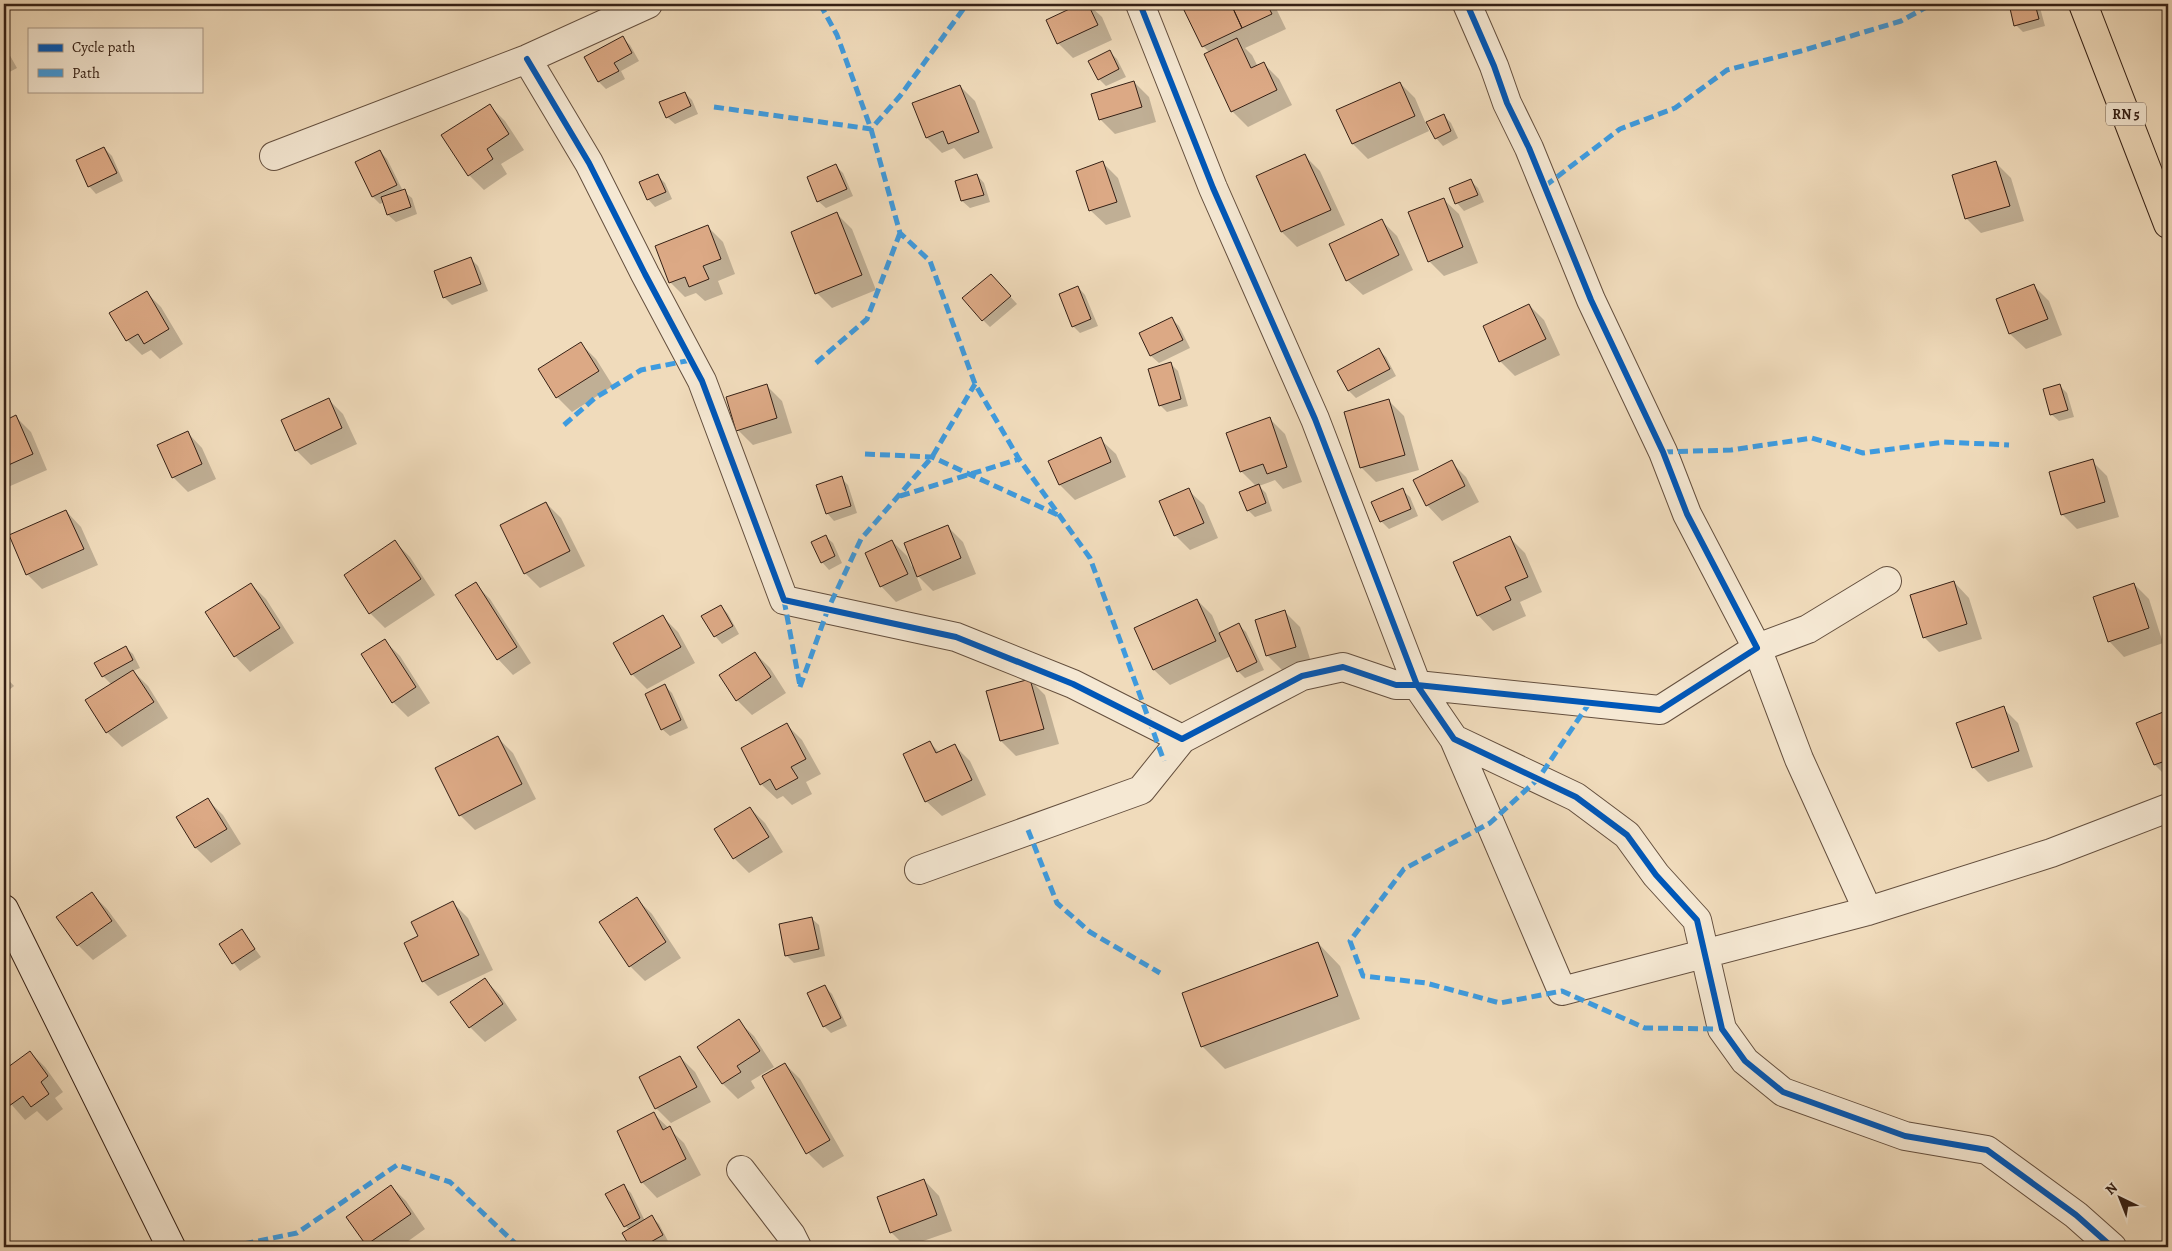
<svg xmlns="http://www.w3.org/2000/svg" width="2172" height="1251" font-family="Alegreya,serif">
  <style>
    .shadow { fill: #0003 }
    .building { fill: #dca985; stroke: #352015 }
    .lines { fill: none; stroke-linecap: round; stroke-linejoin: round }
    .street-casing { stroke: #644f3e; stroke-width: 30 }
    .secondary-casing { stroke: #352015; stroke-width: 30 }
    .primary-casing { stroke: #352015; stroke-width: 30 }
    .street { stroke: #f5e8d3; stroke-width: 28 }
    .secondary { stroke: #f5e8d3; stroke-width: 28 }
    .primary { stroke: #f0dbbb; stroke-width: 28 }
    .quiet { stroke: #3e9bdf; stroke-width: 5; stroke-dasharray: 10 5; stroke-linecap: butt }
    .cycleway-casing { stroke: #f5e8d3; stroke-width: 9 }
    .cycleway { stroke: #0057b8; stroke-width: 6 }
    .labels { text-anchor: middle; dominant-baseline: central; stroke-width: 5; stroke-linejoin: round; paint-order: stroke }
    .shield { fill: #f5e8d3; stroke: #6f5c4e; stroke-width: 1 }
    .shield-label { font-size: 14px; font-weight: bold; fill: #352015 }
  </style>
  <rect width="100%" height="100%" fill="#f0dbbb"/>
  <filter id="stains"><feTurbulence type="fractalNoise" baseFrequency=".004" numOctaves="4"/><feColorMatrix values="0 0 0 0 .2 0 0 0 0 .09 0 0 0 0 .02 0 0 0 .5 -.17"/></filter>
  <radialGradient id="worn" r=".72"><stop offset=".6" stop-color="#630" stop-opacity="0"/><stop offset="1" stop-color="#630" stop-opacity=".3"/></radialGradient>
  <!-- shadow -->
  <path class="shadow" d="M1083,4H1088L1102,17L1112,40L1073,58L1058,43L1047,21Z
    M1182,4H1274L1286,29L1245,48L1252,55L1258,67L1264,64L1279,79L1292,105L1248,127L1232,111L1206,55L1210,53L1203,46Z
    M2010,4H2039L2045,26L2023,32L2016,25Z
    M4,31L9,40L4,43Z
    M623,38L630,45L639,61L621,71L625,79L606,89L599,82L586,57Z
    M4,45L17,68L4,75Z
    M1110,52L1117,59L1126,77L1106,86L1099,79Z
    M1134,82L1149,97L1156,122L1115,134L1100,119Z
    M1400,83L1415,98L1429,131L1368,159L1353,144L1338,110Z
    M960,86L975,101L993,148L964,159L954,148L942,153L927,138Z
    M685,93L692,100L698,114L675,124L667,117Z
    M490,106L505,121L524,150L501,164L507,174L484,190L469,175Z
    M1443,115L1451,123L1458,138L1443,146L1436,138Z
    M104,148L112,156L123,181L96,194L89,186Z
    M380,151L387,159L403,191L412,198L417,214L396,222L388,215L384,202L380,204L373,197L357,163Z
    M1305,156L1320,171L1345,225L1297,247L1282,232L1258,177Z
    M1103,163L1118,178L1131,217L1106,225L1090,210Z
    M1996,163L2011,178L2024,221L1981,233L1966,218Z
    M836,166L843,173L853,196L826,208L818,201Z
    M977,175L984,183L990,202L970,208L962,201L957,182Z
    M658,176L665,183L672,199L655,207L648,199Z
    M1471,181L1478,188L1484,202L1464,211L1457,203L1451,189Z
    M1443,199L1459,214L1478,263L1444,276L1429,261Z
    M837,214L852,229L876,290L832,308L817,293Z
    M1382,221L1397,236L1413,270L1363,295L1347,280Z
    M707,226L723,242L735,274L718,281L723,294L705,301L696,293L685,297L670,282Z
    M471,259L478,266L488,291L452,305L444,297Z
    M998,283L1017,304L990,327L983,320Z
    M2034,286L2049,301L2062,335L2026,349L2010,334L1998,299Z
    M1078,287L1085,295L1098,326L1080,333L1073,326Z
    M146,292L161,307L183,344L160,359L151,350L142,355L127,340Z
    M1529,305L1544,320L1560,355L1515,376L1500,361Z
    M1171,318L1179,326L1190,348L1159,363L1151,356L1141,334Z
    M581,344L596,359L613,386L572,412L557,397Z
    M1379,350L1386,357L1396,376L1356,398L1349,391L1338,372Z
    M1170,363L1178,371L1188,406L1167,412L1160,405Z
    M767,386L782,401L792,433L753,445L738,430Z
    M2060,386L2067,393L2074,417L2059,421L2051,414Z
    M328,399L343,414L357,444L311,465L296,450Z
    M1389,401L1404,416L1419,470L1376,482L1361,467Z
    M16,417L31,432L47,470L8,487L4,483V422Z
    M1270,419L1285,434L1302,482L1283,489L1275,480L1259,486L1266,493L1272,511L1255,517L1248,510L1256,486L1241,471Z
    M187,432L202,448L216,479L188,492L173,477Z
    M1100,439L1116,454L1126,477L1075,500L1060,485L1050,462Z
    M2092,461L2107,476L2119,517L2077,529L2062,514Z
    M1451,462L1466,477L1479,502L1442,521L1427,505L1415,481Z
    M841,478L848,485L857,513L834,521L827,513Z
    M1188,490L1204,505L1218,538L1190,550L1175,535Z
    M1402,490L1410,497L1418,516L1389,529L1381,521L1373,503Z
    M546,503L561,518L585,566L540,588L525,573Z
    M66,511L81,527L98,565L42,589L27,574Z
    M948,527L963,542L976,574L933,591L915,573L922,590L896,602L881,586L866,553L892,541L907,556L912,567Z
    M825,536L833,543L842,563L829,570L822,562Z
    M1510,538L1525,553L1542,592L1520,602L1526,616L1493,631L1478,615Z
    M395,542L410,557L435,595L385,628L370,613Z
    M1954,582L1969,598L1982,639L1939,652L1924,637Z
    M251,584L266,599L294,643L250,672L235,656L207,613Z
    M475,584L490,599L531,663L513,675L498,659L457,595Z
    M2134,584L2149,599L2163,643L2124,657L2109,641Z
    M1197,600L1212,615L1220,634L1239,625L1246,632L1264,670L1245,678L1238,671L1231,656L1170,685L1154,670L1136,628Z
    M721,606L728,614L739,634L722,644L715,636L703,616Z
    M1285,612L1300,627L1311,662L1283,671L1267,655Z
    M663,617L678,632L695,663L647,689L632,674Z
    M385,641L400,656L430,703L408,717L393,702Z
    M125,647L133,654L140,668L133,671L148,686L168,718L122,747L107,732L112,685L103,676Z
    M755,653L770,668L786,693L752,715L737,700Z
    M4,675L14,686L4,694Z
    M1030,680L1045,695L1059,744L1016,756L1001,741Z
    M665,686L672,693L688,728L670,736L662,729Z
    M2003,708L2018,723L2033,767L1988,782L1973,767Z
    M2168,711V778L2155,765L2138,724Z
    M786,724L802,740L821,774L806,782L812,794L792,805L783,796L777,799L761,784L742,749Z
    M498,738L513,753L536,799L475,830L460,815Z
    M930,743L940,753L955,746L970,761L986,795L942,816L926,801Z
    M208,800L223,815L241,844L211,863L196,848L178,818Z
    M750,808L765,823L783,852L749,873L734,858Z
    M92,894L107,909L127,936L93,960L78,945Z
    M636,898L652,914L681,958L645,981L630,966Z
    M453,903L468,918L493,970L438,996L423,981L420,937Z
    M811,918L819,925L825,956L794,963L787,956Z
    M242,931L261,957L240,971L220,945Z
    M1318,943L1340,966L1360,1019L1225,1069L1202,1046Z
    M484,979L500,995L517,1020L485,1042L470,1027Z
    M824,986L832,994L847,1026L831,1033L824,1026Z
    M738,1021L754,1036L774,1067L751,1081L755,1088L738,1099L723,1084L699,1047Z
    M30,1052L45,1067L63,1092L55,1098L63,1109L47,1121L37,1111L25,1120L4,1096V1071Z
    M680,1057L695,1072L711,1102L671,1123L656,1108Z
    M785,1064L800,1079L844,1156L823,1168L808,1153Z
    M654,1114L684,1143L701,1175L657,1198L642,1182L619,1132Z
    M2168,1132V1143L2164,1135Z
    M924,1180L939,1196L952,1231L906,1247L891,1232Z
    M391,1186L406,1201L425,1229L400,1247H370L347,1217Z
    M624,1186L631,1193L645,1221L652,1217L659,1224L669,1243L662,1247H632L624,1234L630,1230L625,1226Z"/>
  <!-- building -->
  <path class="building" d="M1080,4H1088L1098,25L1057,44L1046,20Z
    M1181,4H1231L1242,28L1202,47Z
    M1231,4H1267L1272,14L1242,28Z
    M2009,4H2035L2039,19L2014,26Z
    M623,36L632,53L614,63L619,71L598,82L584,57Z
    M1237,38L1251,68L1264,62L1277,90L1231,112L1204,54Z
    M1110,50L1119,69L1098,80L1088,61Z
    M1134,81L1142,107L1099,120L1091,94Z
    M1400,82L1415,116L1352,144L1336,110Z
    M960,85L979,132L948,144L943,131L926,138L912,103Z
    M685,92L691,106L666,118L659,102Z
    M490,104L509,134L487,149L493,159L468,176L441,135Z
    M1444,114L1451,131L1435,139L1426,122Z
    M104,147L117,173L88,187L76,160Z
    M380,150L397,185L372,197L355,162Z
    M1305,154L1331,210L1281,232L1256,176Z
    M1103,161L1117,202L1089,211L1076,171Z
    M1996,161L2010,206L1965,219L1952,175Z
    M836,164L847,189L817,202L807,177Z
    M658,174L666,192L647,200L639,182Z
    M977,174L984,195L961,201L955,181Z
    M1471,179L1478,195L1455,204L1449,188Z
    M405,189L411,207L387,215L381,197Z
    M1444,198L1463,247L1428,262L1408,212Z
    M837,212L862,275L815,294L791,232Z
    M1382,219L1399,255L1346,281L1329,244Z
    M708,225L721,259L703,266L709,279L689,287L685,277L669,283L655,246Z
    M471,257L481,284L443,298L434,271Z
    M991,274L1011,296L982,321L962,298Z
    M2034,284L2048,319L2009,334L1996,299Z
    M1078,286L1091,319L1072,327L1059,294Z
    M147,291L169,329L144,344L138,334L126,341L109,313Z
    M1529,304L1546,339L1499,362L1483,326Z
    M1172,317L1183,340L1150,356L1139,333Z
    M581,342L599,371L556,398L538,369Z
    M1379,348L1390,369L1348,391L1337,371Z
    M1171,362L1181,399L1159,406L1148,369Z
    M767,384L777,418L736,431L726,397Z
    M2060,384L2068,410L2050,415L2043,389Z
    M329,398L342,428L295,451L281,420Z
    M1389,399L1405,455L1360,468L1344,412Z
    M16,415L33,454L4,467V421Z
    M1270,417L1287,467L1267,474L1263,464L1240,472L1226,433Z
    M188,431L202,464L172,478L157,445Z
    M1101,437L1111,462L1059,485L1048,461Z
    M2093,459L2105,502L2061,515L2049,472Z
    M1452,460L1465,486L1426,506L1413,480Z
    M842,476L851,506L826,514L816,485Z
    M1259,484L1266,503L1247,511L1239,492Z
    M1189,488L1204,523L1174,536L1159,501Z
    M1403,488L1411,509L1380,522L1371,502Z
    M546,502L570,551L524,574L500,525Z
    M66,510L84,549L26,575L9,535Z
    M948,525L961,558L917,577L904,543Z
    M826,535L835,556L821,563L811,542Z
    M1510,536L1528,577L1505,587L1511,600L1477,616L1453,562Z
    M395,540L421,579L369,614L344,575Z
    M892,540L908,574L880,587L865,553Z
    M1954,581L1967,624L1923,638L1910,595Z
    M476,582L517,647L497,660L455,595Z
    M251,583L280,628L234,657L205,612Z
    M2134,583L2149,628L2108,642L2093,597Z
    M1197,599L1216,641L1153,670L1134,628Z
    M721,605L733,626L714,637L701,616Z
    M1285,610L1296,647L1266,656L1255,620Z
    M663,615L681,647L631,675L613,643Z
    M1239,623L1257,662L1237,672L1219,633Z
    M385,639L416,687L392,703L361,654Z
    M126,646L133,660L102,677L94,663Z
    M755,652L771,677L736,701L719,675Z
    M133,670L154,702L106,733L85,700Z
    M1030,679L1044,729L1000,741L986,691Z
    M665,684L681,720L661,730L645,694Z
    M2004,706L2019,751L1972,768L1956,723Z
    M2168,710V760L2154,765L2136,723Z
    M787,723L806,759L791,767L798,778L776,790L770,779L760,785L741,748Z
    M498,736L522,784L459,816L435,768Z
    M930,741L936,753L955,744L972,780L925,802L903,754Z
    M208,798L227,829L195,848L176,817Z
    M750,807L769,837L733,859L714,829Z
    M92,892L112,921L77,946L56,917Z
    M637,897L666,942L629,967L599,922Z
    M453,901L479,955L422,982L404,943L418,936L411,922Z
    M812,917L819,949L785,956L779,924Z
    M242,929L255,949L232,964L219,944Z
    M1318,942L1338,996L1201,1047L1182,993Z
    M485,978L503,1004L469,1028L450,1002Z
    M825,985L841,1018L823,1027L807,993Z
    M739,1019L760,1051L737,1066L741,1072L722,1084L697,1047Z
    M30,1051L48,1076L41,1082L49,1094L31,1107L23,1096L9,1106L4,1098V1070Z
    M680,1056L697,1087L655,1109L639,1077Z
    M785,1063L830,1140L806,1154L762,1076Z
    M654,1112L663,1130L670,1126L686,1159L641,1183L617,1131Z
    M924,1179L937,1215L890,1233L877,1197Z
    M624,1184L640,1218L624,1227L605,1194Z
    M391,1185L411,1214L366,1245L346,1217Z
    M652,1215L663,1235L642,1247H630L622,1233Z"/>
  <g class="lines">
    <defs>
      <path id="street" d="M1140,4L1213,188L1315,419L1417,685L1660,710L1757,648L1687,514L1663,452L1591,300L1529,148L1507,103L1494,66L1467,4
        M527,59L589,163L645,274L702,381L784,600L956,637L1073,684L1182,739L1302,676L1343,667L1396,685H1417L1454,739L1576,797L1627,835L1656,875L1697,920L1722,1029L1745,1061L1783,1092L1905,1136L1987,1150L2076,1215L2112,1247
        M274,156L527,59L648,4
        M1454,739L1562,991L1868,911L2051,853L2168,808
        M919,870L1141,790L1182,739
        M1868,911L1799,759L1757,648L1808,629L1887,581
        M741,1170L791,1235L797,1247"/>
      <path id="secondary" d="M4,909L171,1247"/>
      <path id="primary" d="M2083,4L2168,224"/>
    </defs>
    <!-- street casing -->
    <use href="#street" class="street-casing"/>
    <!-- secondary casing -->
    <use href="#secondary" class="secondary-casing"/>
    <!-- primary casing -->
    <use href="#primary" class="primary-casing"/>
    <!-- street -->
    <use href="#street" class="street"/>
    <!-- secondary -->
    <use href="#secondary" class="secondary"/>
    <!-- primary -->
    <use href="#primary" class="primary"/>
    <!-- quiet -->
    <path class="quiet" d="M820,4L837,35L871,129L900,233L930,261L975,384L1019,459L1090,558L1164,761
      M714,107L871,129L900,96L967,4
      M1545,186L1620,129L1675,108L1727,70L1801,51L1901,21L1932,4
      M816,363L867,319L900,233
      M564,425L595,398L641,370L691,360
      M1663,452L1731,450L1812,438L1863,453L1944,442L2009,445
      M865,454L932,457L1058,515
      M900,496L1019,459
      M784,600L800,686
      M800,687L828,609L861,539L932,457L975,384
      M1590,702L1538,779L1490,823L1404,869L1350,941L1363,976L1426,983L1500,1003L1562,991L1645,1028L1722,1029
      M1028,830L1057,903L1090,932L1160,973
      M229,1247L297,1233L397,1165L450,1182L519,1247"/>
    <defs>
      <path id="cycleway" d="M1140,4L1213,188L1315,419L1417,685L1660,710L1757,648L1687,514L1663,452L1591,300L1529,148L1507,103L1494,66L1467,4
        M527,59L589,163L645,274L702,381L784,600L956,637L1073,684L1182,739L1302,676L1343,667L1396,685H1417L1454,739L1576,797L1627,835L1656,875L1697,920L1722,1029L1745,1061L1783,1092L1905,1136L1987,1150L2076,1215L2112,1247"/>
    </defs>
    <!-- cycleway casing -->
    <use href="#cycleway" class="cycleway-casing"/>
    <!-- cycleway -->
    <use href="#cycleway" class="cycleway"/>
  </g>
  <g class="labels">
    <!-- shield labels -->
    <rect class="shield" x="2106" y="102.5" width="40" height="23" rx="4"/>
    <g class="shield-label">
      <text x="2126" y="114">RN 5</text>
    </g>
  </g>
  <!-- margin -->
  <rect width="2172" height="1251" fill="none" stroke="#f0dbbb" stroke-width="20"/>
  <rect x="5" y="5" width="2162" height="1241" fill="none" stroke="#352015" stroke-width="2.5"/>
  <rect x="10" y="10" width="2152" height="1231" fill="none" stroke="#352015"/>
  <!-- legend -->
  <rect x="28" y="28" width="175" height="65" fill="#f5e8d3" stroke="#a89887"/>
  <rect x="38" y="44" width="25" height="8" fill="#0057b8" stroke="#a89887"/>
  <text x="72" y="52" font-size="15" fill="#352015">Cycle path</text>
  <rect x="38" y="69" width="25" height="8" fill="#3e9bdf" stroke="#a89887"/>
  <text x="72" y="78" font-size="15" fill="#352015">Path</text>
  <!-- north arrow -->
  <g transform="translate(2120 1198) rotate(317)" stroke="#f5e8d3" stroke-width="4" paint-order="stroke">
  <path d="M0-4L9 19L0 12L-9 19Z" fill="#352015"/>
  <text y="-8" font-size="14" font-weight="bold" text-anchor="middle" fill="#352015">N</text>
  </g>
  <rect width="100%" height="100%" filter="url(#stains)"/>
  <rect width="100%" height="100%" fill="url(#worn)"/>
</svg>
